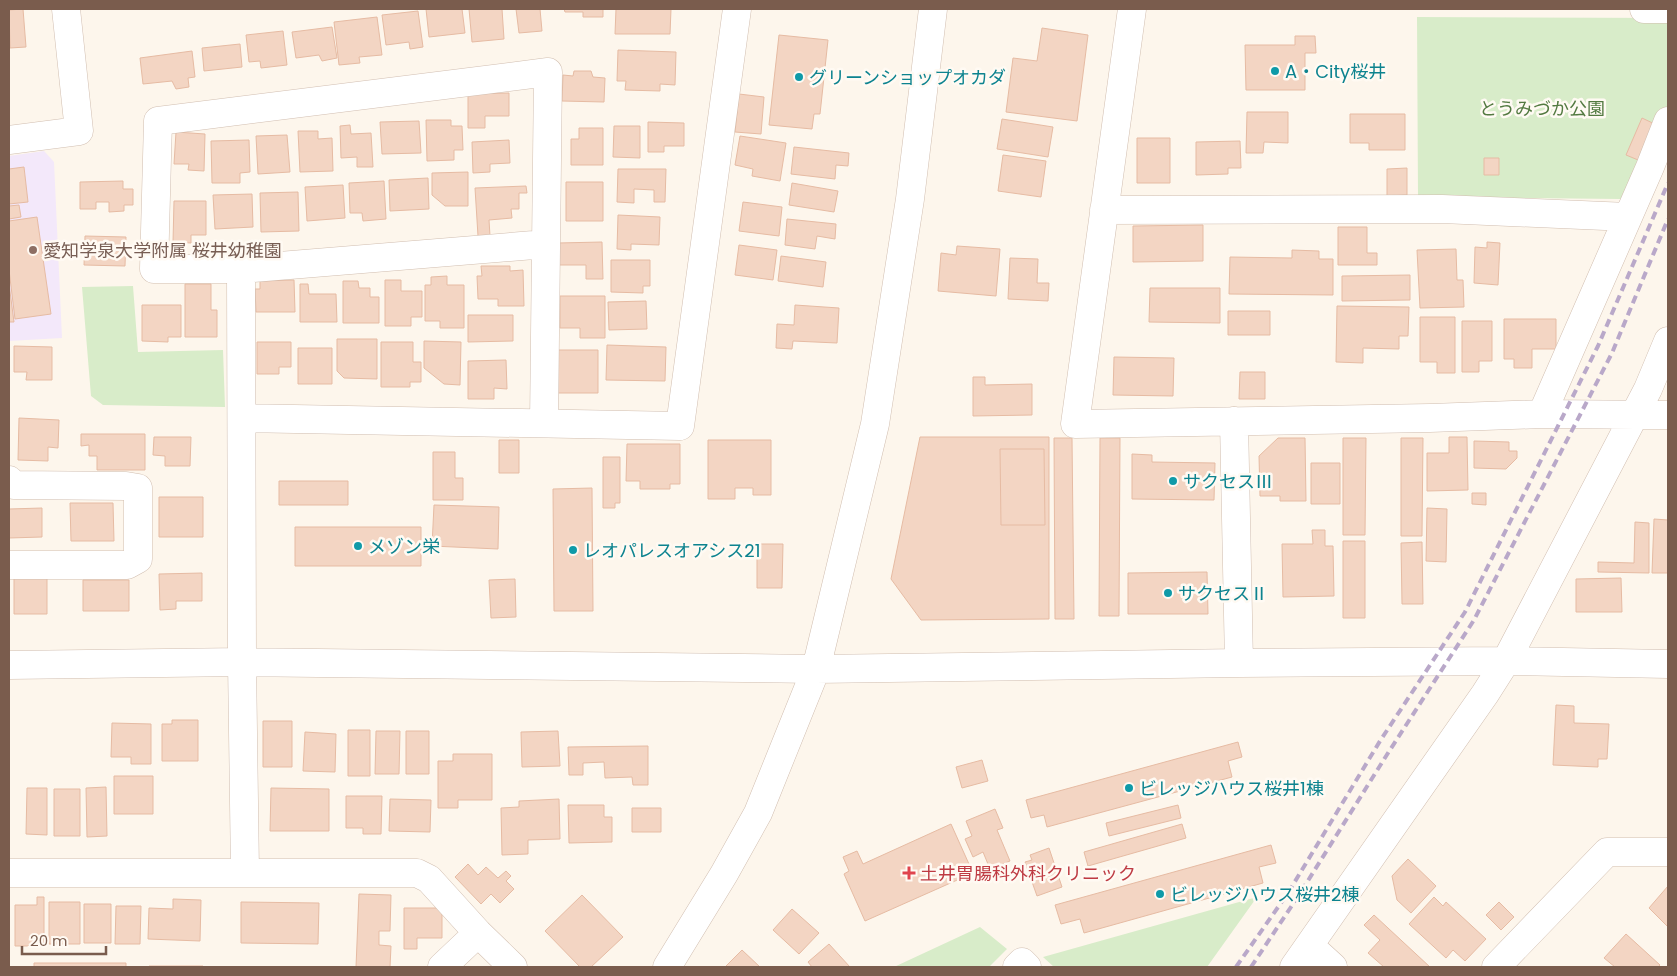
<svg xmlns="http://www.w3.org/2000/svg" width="1677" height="976" font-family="Poppins,'Noto Sans JP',sans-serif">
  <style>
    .education { fill: #f3e8fa }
    .green { fill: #d8ecc9 }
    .building { fill: #f3d5c3; stroke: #e6bba3 }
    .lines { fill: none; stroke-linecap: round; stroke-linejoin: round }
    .minor-casing { stroke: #d1beb0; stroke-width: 29 }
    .minor { stroke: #fff; stroke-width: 28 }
    .rail { stroke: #b9a8c9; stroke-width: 4; stroke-dasharray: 8 5; stroke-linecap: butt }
    .culture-dot { fill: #0f9aa8; stroke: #fffaf3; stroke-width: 2 }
    .education-dot { fill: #8d6e63; stroke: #fffaf3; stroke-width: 2 }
    .health-dot { fill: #e0444e; stroke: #fffaf3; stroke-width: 2 }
    .labels { text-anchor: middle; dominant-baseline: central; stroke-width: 5; stroke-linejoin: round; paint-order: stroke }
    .culture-label { font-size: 18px; fill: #0d838f; stroke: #fffaf3; text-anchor: start }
    .park-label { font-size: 18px; fill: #537a41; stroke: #fffaf3 }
    .education-label { font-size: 18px; fill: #785e54; stroke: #fffaf3; text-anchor: start }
    .health-label { font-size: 18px; fill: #be3a42; stroke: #fffaf3; text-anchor: start }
  </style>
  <rect width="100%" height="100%" fill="#fdf6ec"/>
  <!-- education -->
  <path class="education" d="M44,151L54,162L62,338L9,341V156Z"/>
  <!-- green -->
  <path class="green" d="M1417,17L1668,18V111L1634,193L1620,199L1418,197Z
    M133,286L138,352L223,350L225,407L103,405L91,396L82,287Z
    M1257,897L1207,967H1054L1043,957Z
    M980,927L1007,949L989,967H894Z"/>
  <!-- building -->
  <path class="building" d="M23,9L26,47L10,48L9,10Z
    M426,9H462L465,33L429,37Z
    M469,9H502L504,39L472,42Z
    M516,9H540L542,31L519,33Z
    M564,9H603V17H583V12H565Z
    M616,9H671L670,34H615Z
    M418,11L423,47L410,49L409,42L386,45L382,15Z
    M377,17L382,55L359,57L360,63L339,65L334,22Z
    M332,27L337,58L322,61L319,55L296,58L292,32Z
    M1042,28L1088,35L1077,121L1006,112L1013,58L1037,61Z
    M283,31L287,65L261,68L260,61L249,62L246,35Z
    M779,35L828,40L820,114H814L812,129L769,125Z
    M1295,36H1315L1316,53H1305V90H1246L1245,45H1295Z
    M240,44L242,67L204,71L202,48Z
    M618,50L676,52L675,85L660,84V91L625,90L626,81H617Z
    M192,51L195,77L188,78L189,87L176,89L172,81L143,84L140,58Z
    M574,71H591L593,77L605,78L604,102L562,101L563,75L573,76Z
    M509,93V116H485V128H468V94Z
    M739,94L764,97L761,134L735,132Z
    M1247,112H1288V143L1264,142L1263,153H1246Z
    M1350,114H1405V150H1369V143H1350Z
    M1642,118L1659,126L1643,162L1626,155Z
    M1002,119L1053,127L1048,157L997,149Z
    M426,120H451V126H462L463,150H454V160L427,161Z
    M419,121L421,153L382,154L380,122Z
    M648,122L684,123V146H664V152H648Z
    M350,125L351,134L371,133L373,167H357V157L341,158L340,126Z
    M614,126H640V158L613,157Z
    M579,128H603V165H571V139H579Z
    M298,131H318V139L332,138L333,171L300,172Z
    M176,132L205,134L204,171L188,170L189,164H174Z
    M287,135L290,172L258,174L256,136Z
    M740,136L786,143L780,181L752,176L753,169L735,165Z
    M1137,138H1170V183H1137Z
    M249,140L250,172L240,173V183H212L211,141Z
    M509,140L510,163L490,164V172L473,173L472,142Z
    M1240,141L1241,168H1228V174L1196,175V142Z
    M794,147L849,153L848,166L836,165L835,179L791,174Z
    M1003,155L1046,161L1041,197L998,191Z
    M1484,158H1499V175H1484Z
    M24,167L28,202L9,204V169Z
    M1407,168V195L1387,196V169Z
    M618,169H666L665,202H654V190L634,189V203L617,202Z
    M468,172V206H445L432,195V173Z
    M428,178L429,209L390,211L389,180Z
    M123,181V189H133V205H124V211L109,212V202H96V209H80V182Z
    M384,181L386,219L363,221L362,213H350L349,183Z
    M566,182H603V221H566Z
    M792,183L838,191L834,212L789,205Z
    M343,185L345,218L307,221L305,187Z
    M526,186L527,193H519V209H511L512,218L489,220L490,236H478L475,188Z
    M298,192L299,231L261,232L260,193Z
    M252,194L253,227L215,229L213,195Z
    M174,201H206V235H191V243L173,242Z
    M743,202L782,207L779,236L739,231Z
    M19,205L21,217L9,219V206Z
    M618,215L660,217L659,245L631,244V250L617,249Z
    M37,217L51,314L15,319L9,270V221Z
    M787,219L836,224L835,239L817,236L815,249L785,245Z
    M1203,225V261L1133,262V226Z
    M1338,227H1367V253H1377V265H1338Z
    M85,236L126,237L125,266L84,265Z
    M602,242L603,279H586V265H559L558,243Z
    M1487,242L1500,243L1498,285L1474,283L1475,247L1487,248Z
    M739,245L777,250L773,280L735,275Z
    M957,246L1000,249L996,296L938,291L941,253L956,255Z
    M1456,249L1457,280H1463L1464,307L1420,308L1417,250Z
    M1292,250L1319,251V259H1333V295L1229,294L1230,257L1292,258Z
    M781,256L826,262L823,287L778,281Z
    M1010,258L1038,259L1037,283H1049L1048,301L1008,299Z
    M611,260H650V286H643V293L611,292Z
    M481,266H510V271L523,270L524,306H498V299H478L477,276H482Z
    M1410,275V300L1342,301V276Z
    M447,276V285H464V328H440V321H425V285H431V277Z
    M294,280L295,312H256L255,289H260V281Z
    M385,280H401V291H422V317H411V326H385Z
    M343,281H358L359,288H370V297H379V323H343Z
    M9,284L14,322H9Z
    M185,284H211V310H217V337H185Z
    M300,284H308L309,294H336L337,322H300Z
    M1150,288H1220V323L1149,322Z
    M560,296H605V338H580V328H560Z
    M646,301L647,329L609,330L608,302Z
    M142,305H181V337H168V342L142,341Z
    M795,305L839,308L837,343L793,341L792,349L776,348L777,324L794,325Z
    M1337,306L1409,307L1408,336H1399V349L1363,348V363L1336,362Z
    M1228,311H1270V335H1228Z
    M468,315H513V341L468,342Z
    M1420,317H1455V373H1437V362H1420Z
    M1504,319H1556V349H1532V368H1514V359H1504Z
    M1462,321H1492V361H1479V372H1462Z
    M337,339H377V379L344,378L337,371Z
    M424,341L461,342L460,385L444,384L424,368Z
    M257,342H291V367H279V374H257Z
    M381,342H413V362H421V382H410V387H381Z
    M607,345L666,347L665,381L606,380Z
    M14,346L52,347V380H26L27,372H14Z
    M298,348H332V384H298Z
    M557,350H598V393H557Z
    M1114,357L1174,358L1173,396L1113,395Z
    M506,360L507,389L494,388V399H468V361Z
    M1240,372H1265V399H1239Z
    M973,377H985V385L1032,384V415L973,416Z
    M19,418L59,420L58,448L48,447V461L18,460Z
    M81,434H145V470H97V456H89V445L81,446Z
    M154,437H191L190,466H165V456L153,455Z
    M920,437H1049V619L921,620L891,579Z
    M1449,437H1467L1468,490L1427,491V453H1449Z
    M1054,438H1072L1074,619H1055Z
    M1100,438H1120L1119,616H1099Z
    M1278,438H1305L1306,501H1280V496H1260L1259,456Z
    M1343,438H1366L1365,535H1343Z
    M1401,438H1423L1422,536H1401Z
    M499,440H519V473H499Z
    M708,440H771V495H753V488H735V499H708Z
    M1474,441L1509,442V451H1517V458L1506,469L1474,468Z
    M627,444H680V484H670V489H640V481H626Z
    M1000,449H1044L1045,525H1001Z
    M433,452H455V478H463V500H433Z
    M1132,454L1152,455V462L1215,463L1214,500L1132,499Z
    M603,457H620V503H615V508H603Z
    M1311,463H1340V504H1311Z
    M279,481H348V505H279Z
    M592,488L593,611H554L553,489Z
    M1472,493H1486V505L1472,504Z
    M159,497H203V537H159Z
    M70,503H113L114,541H71Z
    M434,505L499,507L498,549L432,546Z
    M42,508V537L9,538V509Z
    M1427,508L1447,509L1446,562L1426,561Z
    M1654,519L1668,520V573H1652Z
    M1635,522L1649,523V573L1598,572V562L1634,563Z
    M295,527H421V566H295Z
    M1312,530H1325V546H1333L1334,596L1283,597L1282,544H1313Z
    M1343,541H1365V618H1343Z
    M1422,542L1423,604H1402L1401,543Z
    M757,544H783L782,588H757Z
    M1207,572L1208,614H1128V573Z
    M202,573V601H176V609L160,610L159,574Z
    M14,578H47V614H14Z
    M1621,578L1622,612H1576V579Z
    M515,579L516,617L491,618L489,580Z
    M83,580H129V611H83Z
    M1556,705L1574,706V723L1609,724L1607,759H1598V767L1553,765Z
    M172,720H198V761H162V724H172Z
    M263,721H292V767H263Z
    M112,723L151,724V764H131V757H111Z
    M348,730H370V776H348Z
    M376,731H400L399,774H375Z
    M406,731H429V774H406Z
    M558,731L560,766L522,767L521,732Z
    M305,732L336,734L335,772L303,771Z
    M1238,742L1242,757L1228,761L1232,777L1047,827L1044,815L1031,818L1026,800Z
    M648,746V785H633L632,777L605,778L604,762L583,763V775H569L568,747Z
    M453,754H492V800H458V808H438V761H453Z
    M982,760L988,781L962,788L956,767Z
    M114,776H153V814H114Z
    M106,787L107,836L87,837L86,788Z
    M27,788H47V835L26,834Z
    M271,788L329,789V831H270Z
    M54,789H80V836H54Z
    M346,796H382L381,834H363V828H346Z
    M390,799L431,800L430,832L389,831Z
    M559,799L560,839L528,840V854L502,855L501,808L519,807V801Z
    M568,805H604V817H612V842L569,843Z
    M1178,805L1181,818L1109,836L1106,823Z
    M632,808H661V832H632Z
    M995,809L1003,828L997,830L1010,861L990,869L983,852L973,857L965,839L972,836L966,821Z
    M951,824L973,873L865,921L844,874L849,871L843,857L857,851L863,864Z
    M1182,824L1186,838L1088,866L1084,852Z
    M1271,845L1276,863L1259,867L1263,883L1084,933L1080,919L1061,924L1055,905Z
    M1049,848L1062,887L1037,896L1025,862L1032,860L1030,855Z
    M1408,859L1436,886L1411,913L1397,900L1392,876Z
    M468,864L478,875L486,867L498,878L506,871L511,876L506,881L514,889L500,903L491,894L481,904L455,877Z
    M1668,886V927L1649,908Z
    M359,894L391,895L390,931H379V945L391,946L390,967H356Z
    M582,895L623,937L591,967H580L545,931Z
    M37,897H44V946H15V905H37Z
    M1434,897L1443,906L1446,902L1486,939L1465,961L1453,950L1446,958L1409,924Z
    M173,899L201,900L200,941L148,939L149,908L173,909Z
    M49,902H80V944H49Z
    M241,902L319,903L318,944L241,943Z
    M1499,902L1514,917L1501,930L1486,915Z
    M84,904H111V943H84Z
    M116,906H141L140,944H115Z
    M404,908H442V938H417V949H404Z
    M792,909L819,933L799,954L773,930Z
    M1374,915L1430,967H1384L1368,953L1380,940L1364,925Z
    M1626,934L1660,965L1658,967H1615L1604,958Z
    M829,944L850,967H812L808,962Z
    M742,950L760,967H725Z
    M34,963H126V967H34Z
    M149,966H203V967H149Z"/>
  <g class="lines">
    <defs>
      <path id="minor" d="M1132,9L1075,424L1430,418L1542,414L1650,167L1668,121
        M1644,9H1668
        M9,140L79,131L66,9
        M1104,210L1442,209L1628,217
        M241,269L242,662L245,872
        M1542,414L1668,415
        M243,418L680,426L737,9
        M1234,421L1239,663
        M544,423L548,72L158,121L154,269H241L546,244
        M9,480L14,485L126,486L138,488V559L127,565H9
        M9,665L242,662L816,669L1239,663L1506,661L1668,664
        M9,873H417L429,879L478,933L513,967
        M1310,946L1333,967
        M442,967L478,933
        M667,967L724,874L758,813L816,669L875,424L910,199L933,9
        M1017,967L1022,962L1027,967
        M1294,967L1485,694L1506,661L1648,389L1668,341
        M1496,967L1607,852H1668"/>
    </defs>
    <!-- minor casing -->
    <use href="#minor" class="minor-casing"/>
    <!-- minor -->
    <use href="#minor" class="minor"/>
    <!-- rail -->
    <path class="rail" d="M1236,967L1288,893L1380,741L1465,612L1598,346L1668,183
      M1251,967L1299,895L1388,753L1474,620L1612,353L1668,219"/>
  </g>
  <!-- markers -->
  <g class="culture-dot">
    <circle cx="1275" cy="71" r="5"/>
    <circle cx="799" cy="77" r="5"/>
    <circle cx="1173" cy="481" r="5"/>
    <circle cx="358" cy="546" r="5"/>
    <circle cx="573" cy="550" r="5"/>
    <circle cx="1168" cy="593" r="5"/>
    <circle cx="1129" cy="788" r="5"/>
    <circle cx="1160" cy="894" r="5"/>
  </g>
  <circle class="education-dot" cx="33" cy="250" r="5"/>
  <path class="health-dot" d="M906.5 865.5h5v5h5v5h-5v5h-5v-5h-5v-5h5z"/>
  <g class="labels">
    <!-- culture labels -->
    <g class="culture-label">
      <text x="1285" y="71">A・City桜井</text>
      <text x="809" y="77">グリーンショップオカダ</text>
      <text x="1183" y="481">サクセスⅢ</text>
      <text x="368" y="546">メゾン栄</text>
      <text x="583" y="550">レオパレスオアシス21</text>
      <text x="1178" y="593">サクセスⅡ</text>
      <text x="1139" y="788">ビレッジハウス桜井1棟</text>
      <text x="1170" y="894">ビレッジハウス桜井2棟</text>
    </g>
    <!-- park labels -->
    <g class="park-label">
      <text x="1542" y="108">とうみづか公園</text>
    </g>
    <!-- education labels -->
    <g class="education-label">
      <text x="43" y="250">愛知学泉大学附属 桜井幼稚園</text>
    </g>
    <!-- health labels -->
    <g class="health-label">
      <text x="920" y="873">土井胃腸科外科クリニック</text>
    </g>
  </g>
  <!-- border -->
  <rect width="1677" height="976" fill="none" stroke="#7a5c4d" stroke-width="20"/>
  <!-- scale -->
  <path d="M22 946v8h84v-8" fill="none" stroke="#7a5c4d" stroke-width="2.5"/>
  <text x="30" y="946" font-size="15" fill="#7a5c4d" stroke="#fffaf3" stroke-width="4" paint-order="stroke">20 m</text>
</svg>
